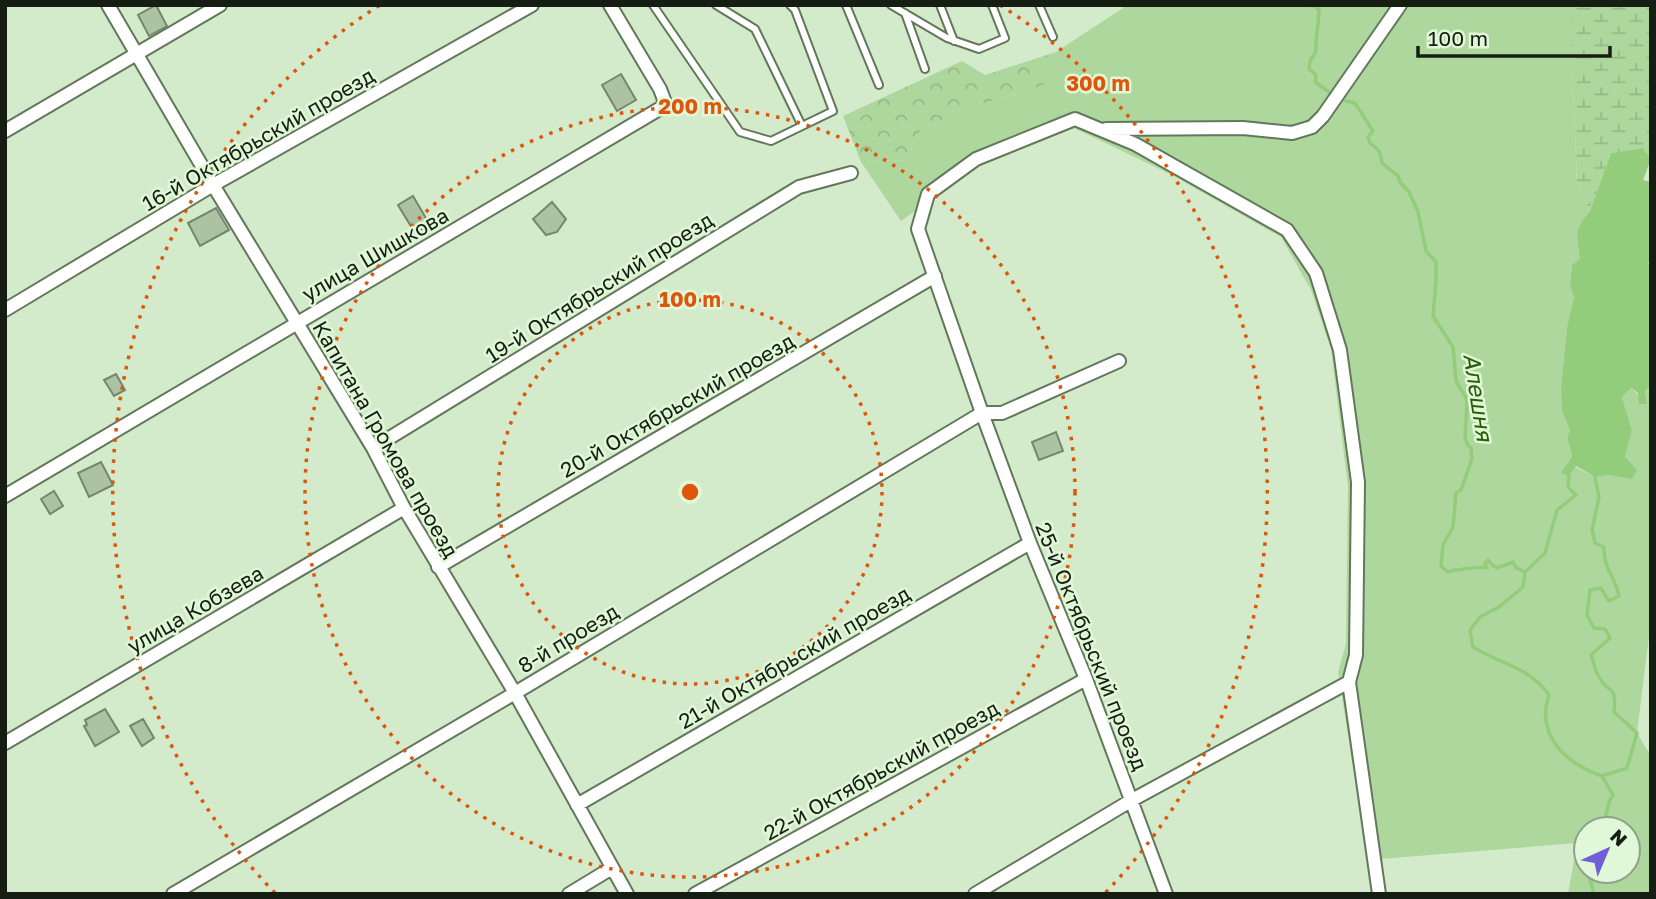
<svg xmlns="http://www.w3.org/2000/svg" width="1656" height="899" font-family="'Golos Text',sans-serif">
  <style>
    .green { fill: #aed79e; fill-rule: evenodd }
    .forest { fill: url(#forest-crowns) }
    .wetland { fill: url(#wetland-marsh) }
    .water { fill: #93cd7b }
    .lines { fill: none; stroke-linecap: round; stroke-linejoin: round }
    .stream { stroke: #93cd7b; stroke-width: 3.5 }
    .building { fill: #acc2a3; stroke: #73876b; stroke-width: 2 }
    .service-casing { stroke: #63775b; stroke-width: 10 }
    .minor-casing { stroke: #63775b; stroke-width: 16 }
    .service { stroke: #fff; stroke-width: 6 }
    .minor { stroke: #fff; stroke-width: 12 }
    .ring { fill: none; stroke: #de560c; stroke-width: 3.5; stroke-dasharray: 3.5 7 }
    .labels { text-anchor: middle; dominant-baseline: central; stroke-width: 5; stroke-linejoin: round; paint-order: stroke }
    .street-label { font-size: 21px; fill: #161e13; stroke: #e1f8d8 }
    .water-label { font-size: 23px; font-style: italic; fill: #285c05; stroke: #e1f8d8 }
    .centre { fill: #de560c; stroke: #e1f8d8; stroke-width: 3.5 }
    .ring-label { font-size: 21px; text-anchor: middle; font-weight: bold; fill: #de560c; stroke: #e1f8d8; stroke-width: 5; stroke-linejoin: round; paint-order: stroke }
  </style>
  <defs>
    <pattern id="forest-crowns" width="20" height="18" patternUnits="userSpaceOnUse" patternTransform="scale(1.75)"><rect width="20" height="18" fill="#aed79e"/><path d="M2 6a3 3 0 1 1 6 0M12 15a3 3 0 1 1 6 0" fill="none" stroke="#95b887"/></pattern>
    <pattern id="wetland-marsh" width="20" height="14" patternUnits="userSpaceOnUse" patternTransform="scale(1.75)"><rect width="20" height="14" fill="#aed79e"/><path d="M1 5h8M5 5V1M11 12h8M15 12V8" fill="none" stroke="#95b887"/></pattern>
  </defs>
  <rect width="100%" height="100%" fill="#d4ebcb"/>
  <!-- green -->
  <path class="green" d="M1121,5H1572V62L1577,182L1590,211L1582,221L1581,259L1572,265L1570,284L1574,297L1567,327L1561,387L1562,411L1570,430L1567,437L1572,456L1567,463L1595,477L1610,475L1625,457L1632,430L1622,397L1631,388L1647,404L1645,391L1651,385V621L1637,733L1651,756V894H1568L1577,843L1368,860L1338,672L1346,644L1348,487L1331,349L1311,290L1281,237L1170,174L1074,128L980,165L901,221L861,162L911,160L918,132L962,110L1044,85L1056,52L1123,8ZM1586,829H1628V871H1586Z"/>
  <!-- forest -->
  <path class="forest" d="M1056,52L1044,85L962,110L919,132L911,160L861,162L843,116L962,61L985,75Z"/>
  <!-- wetland -->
  <path class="wetland" d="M1572,5H1648L1651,15V159L1643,148L1611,153L1590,211L1577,182L1572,62Z"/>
  <!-- water -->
  <path class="water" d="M1643,148L1651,159L1643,180L1651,182V258L1648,264L1651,266V385L1645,391L1647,404H1639L1638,393L1631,388L1622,397L1632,430L1625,457L1637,470L1632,479L1610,475L1595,477L1576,466L1569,476L1561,473L1572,456L1567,437L1570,430L1562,411L1561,387L1567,327L1574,297L1570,285L1572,265L1580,259L1577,233L1582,221L1590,211L1611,153Z"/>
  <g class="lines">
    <!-- stream -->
    <path class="stream" d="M1302,5L1314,6
      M1314,5L1319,10C1319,24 1315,36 1316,51L1310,61L1309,69L1316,75L1315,82L1329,92
      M1346,101L1355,103L1373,131L1368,137L1370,143C1381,152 1379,149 1382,163L1398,176L1400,182L1409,192L1418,212L1426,251L1436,262V281L1433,316L1453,347L1456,381L1466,398L1467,404L1465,436L1467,444L1471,448L1472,459L1461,490L1456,493L1453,527L1443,545L1441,566L1448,572C1452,570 1483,566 1487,568L1485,563L1488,560L1492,565L1497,568L1513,562L1516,568L1525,572L1523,587L1499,607L1480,617L1470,630L1473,647C1500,664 1531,668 1549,695C1535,736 1567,764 1602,776L1613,795L1609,802L1603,829
      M1595,477L1599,497L1592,530L1595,543L1604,547C1603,568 1615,576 1619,596L1609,601L1601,588L1590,590L1587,615L1594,628L1605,629L1610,638L1591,655C1594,662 1595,671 1599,677C1609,696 1617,682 1614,712L1637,733L1627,768L1602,776
      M1525,572L1545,553L1557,510L1576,495L1568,487L1569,476
      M1588,871L1594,894"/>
  </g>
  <!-- building -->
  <path class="building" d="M156,5L167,26L149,36L138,15Z
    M621,74L636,100L617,111L602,85Z
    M413,196L430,225L415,233L398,205Z
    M552,202L566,219L557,232L546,235L533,219Z
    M216,208L229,230L200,246L188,223Z
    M116,374L125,390L114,396L104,380Z
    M1056,432L1063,451L1039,460L1032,442Z
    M101,462L113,485L89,497L78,473Z
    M54,491L63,506L50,514L41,499Z
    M105,709L119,732L95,746L84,726L87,725L85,720Z
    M143,719L154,738L142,746L130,726Z"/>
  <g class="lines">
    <defs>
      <path id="service" d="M653,5L740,132L771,141L833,111L795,10L790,5
        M716,5L755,29L802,126
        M846,5L879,85
        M891,5L947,38L979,49L1005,38L992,5
        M940,5L954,41
        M1039,5L1053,37
        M905,13L925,69"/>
      <path id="minor" d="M108,5L213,185L373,448L404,508L515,693L627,894
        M1106,129L1243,128L1292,133L1312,127L1323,116L1400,5
        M5,131L220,5
        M5,310L213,185L532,5
        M373,448L799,187L851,173
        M5,496L666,105L660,89L610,5
        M438,567L935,276
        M5,743L404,508
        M577,805L1030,543
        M173,894L515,693L982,413H1002L1119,361
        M569,894L612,868
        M695,894L1086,679
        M975,894L1132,800L1349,682
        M1166,894L1086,679L1030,543L982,413L918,229L928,194L976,159L1075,119L1135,144L1287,230L1316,273L1340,350L1358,482L1356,655L1349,682L1379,894"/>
    </defs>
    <!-- service casing -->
    <use href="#service" class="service-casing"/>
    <!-- minor casing -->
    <use href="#minor" class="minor-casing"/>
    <!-- service -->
    <use href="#service" class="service"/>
    <!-- minor -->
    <use href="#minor" class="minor"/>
  </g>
  <!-- distance rings -->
  <g class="ring">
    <circle cx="690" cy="492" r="192"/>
    <circle cx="690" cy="492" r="385"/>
    <path d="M275 893A577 577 0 0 1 380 5M1000 5A577 577 0 0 1 1105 893"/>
  </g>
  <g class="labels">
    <!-- street labels -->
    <g class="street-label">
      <text transform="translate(258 139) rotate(-30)">16-й Октябрьский проезд</text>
      <text transform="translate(375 254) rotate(-30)">улица Шишкова</text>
      <text transform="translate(599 287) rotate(-32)">19-й Октябрьский проезд</text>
      <text transform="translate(677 405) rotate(-30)">20-й Октябрьский проезд</text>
      <text transform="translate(386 439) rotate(60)">Капитана Громова проезд</text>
      <text transform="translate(195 609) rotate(-30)">улица Кобзева</text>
      <text transform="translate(568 638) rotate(-31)">8-й проезд</text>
      <text transform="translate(1092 646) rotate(68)">25-й Октябрьский проезд</text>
      <text transform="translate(794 657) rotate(-30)">21-й Октябрьский проезд</text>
      <text transform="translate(881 770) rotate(-29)">22-й Октябрьский проезд</text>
    </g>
    <!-- water labels -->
    <g class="water-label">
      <text transform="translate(1479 397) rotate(81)">Алешня</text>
    </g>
  </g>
  <circle cx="690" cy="492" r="10" class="centre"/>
  <g class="ring-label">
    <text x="1098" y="91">300 m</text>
    <text x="690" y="114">200 m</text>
    <text x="690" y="307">100 m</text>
  </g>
  <!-- border -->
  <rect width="1656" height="899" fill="none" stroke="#161e13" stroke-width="14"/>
  <!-- north arrow -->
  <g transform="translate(1607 850) rotate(44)"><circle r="33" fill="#e1f8d8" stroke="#90a189" stroke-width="2"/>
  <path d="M0-5L12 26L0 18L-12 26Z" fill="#735ed9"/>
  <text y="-10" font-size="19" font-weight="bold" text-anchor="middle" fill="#161e13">N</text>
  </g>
  <!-- scale -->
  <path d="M1418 46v10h192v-10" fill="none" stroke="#161e13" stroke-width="3.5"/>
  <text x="1428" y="46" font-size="21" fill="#161e13" stroke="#e1f8d8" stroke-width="5" paint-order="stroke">100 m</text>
</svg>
